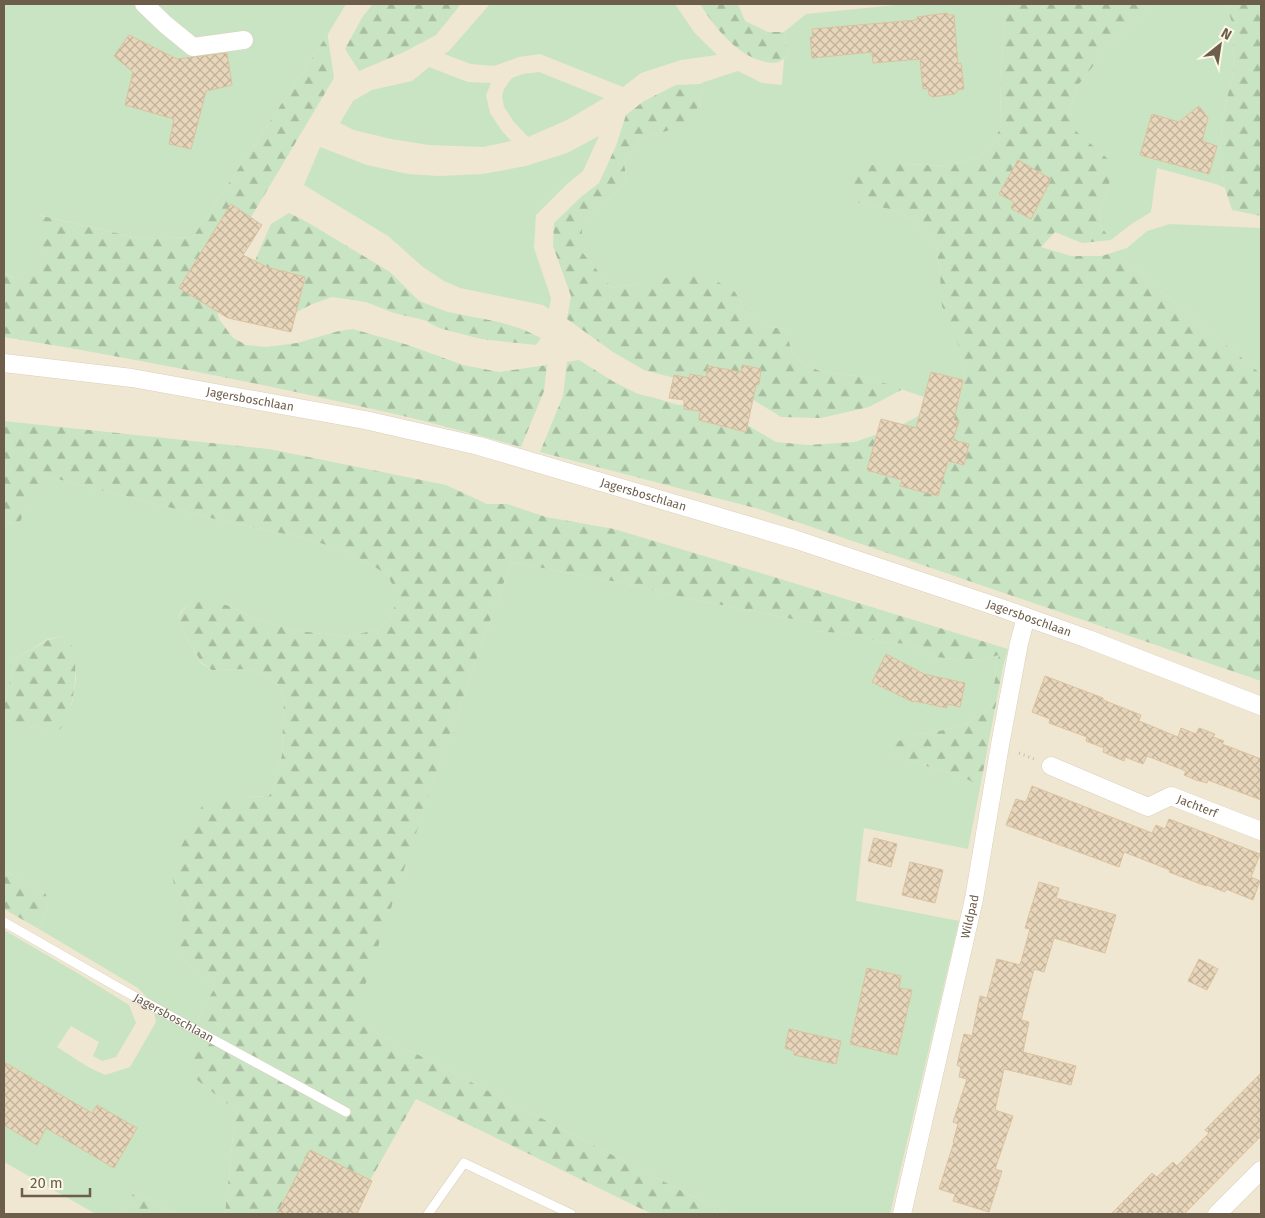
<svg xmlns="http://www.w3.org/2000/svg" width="1265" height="1218" font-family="'Fira Sans',sans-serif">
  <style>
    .residential { fill: #efe7d1 }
    .grass { fill: #c9e4c2 }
    .forest { fill: url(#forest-firs) }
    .building { fill: url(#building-cross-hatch); stroke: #dbc29f }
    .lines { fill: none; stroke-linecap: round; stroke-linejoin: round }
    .lane-casing { stroke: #d9d0bd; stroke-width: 10 }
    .street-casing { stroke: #d9d0bd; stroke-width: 19 }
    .path { stroke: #cfbca1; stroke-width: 3; stroke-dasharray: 1 4; stroke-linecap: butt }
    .lane { stroke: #fff; stroke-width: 9 }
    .street { stroke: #fff; stroke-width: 18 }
    .labels { text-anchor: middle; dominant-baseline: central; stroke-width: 4.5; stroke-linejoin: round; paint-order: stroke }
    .street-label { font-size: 12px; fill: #6d5e4c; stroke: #fcf8e7 }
  </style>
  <defs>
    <pattern id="forest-firs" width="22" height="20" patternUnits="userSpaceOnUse" patternTransform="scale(1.25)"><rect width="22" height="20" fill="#c9e4c2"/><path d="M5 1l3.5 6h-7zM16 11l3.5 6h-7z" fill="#a7bca0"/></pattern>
    <pattern id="building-cross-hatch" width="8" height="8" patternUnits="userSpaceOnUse" patternTransform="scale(1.25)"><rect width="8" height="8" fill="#e8d6bb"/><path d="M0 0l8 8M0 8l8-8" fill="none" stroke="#c0b19a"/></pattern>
  </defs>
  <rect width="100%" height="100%" fill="#f9f4e2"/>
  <!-- residential -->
  <path class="residential" d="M4,4H1261V1214H4Z"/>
  <!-- grass -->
  <path class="grass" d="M4,4H346L328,34L193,237L142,239L39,215L42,276L14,278L4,273Z
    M490,4H675L694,32L717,55L681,60L641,73L623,87L540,54L519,57L494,66L471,64L444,54L449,51Z
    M906,4H1012L1005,18L1000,79L1001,125L993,145L979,157L948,166L902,164L855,202L890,209L910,218L922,228L936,244L940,274L964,365L963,382L958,399L942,403L865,377L822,372L806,365L792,354L786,329L769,327L750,317L735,292L641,284L612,288L582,252V219L607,200L627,181L624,164L640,138L667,131L699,105L704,82L738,71L762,83L782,85L784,59L788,55L784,32L806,14Z
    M1154,4H1224L1227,8L1233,25L1234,70L1223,114L1220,156L1225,188L1216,184L1157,168L1151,212L1130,225L1111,240L1100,225L1101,206L1109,186L1107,158L1075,131L1069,113L1076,88L1097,61Z
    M429,67L468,82L491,83L486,95L490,113L502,131L511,141L483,147L429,145L391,139L354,130L340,123L353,101L372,90L412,81Z
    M539,72L604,98L567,120L528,137L514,122L504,107L502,96L504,89L512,78L523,74Z
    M599,136L583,171L568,183L536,215L534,248L551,298L549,309L543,305L460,288L444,281L423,267L388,236L304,185L320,147L367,165L408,174L438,176L483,174L526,166L567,153Z
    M1170,224L1261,228V374L1114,252L1127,248L1147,231Z
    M46,476L219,520L304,538L346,551L387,574L395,590V604L391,617L378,629L348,637L292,630L255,619L229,606L188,605L180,612L179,620L183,631L201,663L212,670L242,669L262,674L278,685L284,695L282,755L273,789L269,796L248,797L175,889L189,907L184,915L180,956L204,978L216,986L206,1003L193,1030L197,1080L238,1112L234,1126L225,1214H176L134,1192L123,1214H96L4,1162V930L79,974L129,1005L136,1023L116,1057L102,1061L93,1056L99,1042L71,1026L57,1047L88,1067L105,1075L130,1067L156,1022L154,1012L150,1001L138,988L39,929L48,907L46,894L4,870V714L9,721L26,726L38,727L45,730L72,704L76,679L74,655L61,636L48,639L17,658L4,701V524L20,522L34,490Z
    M511,562L638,586L681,597L813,623L816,631L852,634L881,642L908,644L936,657L962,660L984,659L999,655L994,685V701L986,712L962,726L930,733L912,735L887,753L969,780L980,788L968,849L864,828L856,901L959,921L890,1214H729L684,1192L380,1035L353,1018L436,774Z"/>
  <!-- forest -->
  <path class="forest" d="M373,4H461L436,35L404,52L359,71L345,49L363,16Z
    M700,4H738L745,21L768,32H784L788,55C778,65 772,64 759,60C733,51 714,26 700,4Z
    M1012,4H1154L1097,61L1076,88L1069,113L1076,131L1107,158L1111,169L1109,186L1101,206L1100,225L1111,240L1082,243L1055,232L1041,247L1071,256H1102L1114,252L1261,374V681L759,509L540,452L563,396L567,362L579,360L614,382L638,394L655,398L678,405L693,404L744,423L776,442L808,445L855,442L900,426L942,403L958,399L963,382L964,365L958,344L942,306L940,274L936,244L922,228L910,218L890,209L855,202L850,187L860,172L871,165L902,164L948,166L979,157L993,145L1001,125L1000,79L1005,18Z
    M1224,4H1261V216L1232,210L1225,188L1220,156L1223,114L1234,70L1233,25L1227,8Z
    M328,34V38L334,78L235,244L215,299L219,319L232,337L246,345L267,347L297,343L339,331L353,329L408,345L463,365L499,372L547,365L544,391L521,447C485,437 448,427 412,418C277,387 141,359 4,337V273L14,278L42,275L38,215L142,239L193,237Z
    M704,82L699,105L691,119L667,131L640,138L624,164L627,181L607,200L582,219V252L612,288L641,284L677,275L708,276L735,292L750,317L769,327L786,329L792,354L806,365L822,372L865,377L903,389L869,407L821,418L781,417L739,391L682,380L644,370L613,352L567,319L571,296L553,246L554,223L581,197L599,183L616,146L626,115L644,101L676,85L700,84Z
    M289,213L307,222L390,272L419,301L448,312L499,322L522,329L541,338L536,345L481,339L439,328L424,320L394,313L366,302L332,297L310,305L284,319L249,274L271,224Z
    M4,421L269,449L446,485L487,504H507L546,517L614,529L774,577L1008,649L1003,667L980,788L969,780L887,753L897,742L912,735L930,733L962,726L986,712L994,701V685L999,655L984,659L962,660L936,657L908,644L881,642L852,634L815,631L813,623L681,597L638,586L511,562L436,774L354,1018L380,1035L684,1192L729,1214H652L416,1099L351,1214H225L234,1126L238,1112L197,1080L186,1058L193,1030L206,1003L216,986L204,978L180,956L177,934L184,915L189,907L175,889L172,876L181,847L205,800L269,796L273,789L282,755L284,695L278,685L262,674L242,669L212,670L201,662L183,631L179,620L181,612L188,605L206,600L229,606L255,619L292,630L348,637L378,629L391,617L395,604V590L387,574L346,551L304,538L219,520L46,476L34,491L20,522L4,524Z
    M61,636C64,638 68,641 70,643C81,657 74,725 57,731C50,734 44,729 38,727C35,726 30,727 27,726L26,729L9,721L4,714V701L17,658L48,640Z
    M4,870L46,894L48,907L39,929L4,909Z
    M134,1192L176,1214H123Z"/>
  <!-- building -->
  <path class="building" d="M947,13L948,15H954L958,64L961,63L964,89L957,90V92H955V94L932,97L931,95H929L928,88L923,89L920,59L873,63L872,52L812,58L810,37H813L812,29L917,20V17Z
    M129,35L177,59L227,53L232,85L206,91L191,149L169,144L174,119L125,105L133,72L114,56Z
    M1199,106L1208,118L1202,141L1217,146L1209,174L1140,155L1152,114L1179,122Z
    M1018,160L1051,179L1031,219L1012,209L1011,208L1014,202L999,194Z
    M231,204L262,225L243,255L267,267L305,277L291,332L228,318L179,288Z
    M742,365L761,369L759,384L756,385L746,432L699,420L700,411L684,409V400L669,398L674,375L689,378L690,374L706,377L708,366L741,372Z
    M931,372L963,380L954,420L959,421L953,440L969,444L964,465L948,461L938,496L900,486L902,480L867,470L881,419L916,428Z
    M886,654L924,674L965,683L960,707L947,704V708L914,701L913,702L872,682Z
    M1045,676L1103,698V700L1141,715L1139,721L1178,737L1181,728L1196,734L1199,728L1215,734L1213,737L1224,741L1222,744L1261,759V800L1208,780L1207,783L1196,780L1184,775L1186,771L1147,756L1143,764L1125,757L1124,761L1103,752L1104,748L1086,741L1087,737L1049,723L1050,719L1032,712Z
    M1032,786L1152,833L1156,825L1165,829L1169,819L1260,854L1251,877L1260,881L1253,900L1226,889L1225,892L1207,885L1206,886L1169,872L1170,870L1124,852L1119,867L1006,825L1016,799L1026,802Z
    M874,838L897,844L891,867L868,861Z
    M910,862L943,870L935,903L902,895Z
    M1039,882L1059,888L1056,898L1116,915L1105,953L1054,938L1044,972L1034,969L1021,1020L1029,1022L1023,1052L1076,1066L1071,1085L1004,1069L995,1110L1013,1116L995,1169L1002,1171L989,1212L953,1201L955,1194L939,1189L954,1142H953L958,1124L953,1122L967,1079L959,1077L961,1067L957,1065L964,1034L972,1036L980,996L987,998L997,959L1020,965L1030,929L1025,928Z
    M1199,959L1218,969L1207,990L1188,981Z
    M867,968L901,976L899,988L912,990L897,1055L850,1044Z
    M789,1029L841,1041L836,1064L794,1055V1051L785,1048Z
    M4,1062L92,1113L97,1105L137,1128L114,1168L46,1128L37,1145L4,1125Z
    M1261,1073V1136L1184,1214H1111L1152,1173L1157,1177L1173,1162L1177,1166L1209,1133L1205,1130Z
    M310,1150L372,1181L357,1214H277Z"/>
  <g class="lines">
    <defs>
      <g id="lane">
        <path id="s1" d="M4,922L119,988L346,1112"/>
        <path d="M428,1214L464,1163L571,1214"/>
      </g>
      <g id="street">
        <path d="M144,4L166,25L193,47L244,40"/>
        <path id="s2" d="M4,363L132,378L365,420L479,446L794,539L998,607L1088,639L1261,706"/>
        <path id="s3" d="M1051,766L1148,807L1171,796L1261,831"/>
        <path id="s4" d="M902,1214L974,899L1000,745L1019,643L1026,617"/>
        <path d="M1217,1214L1261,1170"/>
      </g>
    </defs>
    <!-- lane casing -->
    <use href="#lane" class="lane-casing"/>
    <!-- street casing -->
    <use href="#street" class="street-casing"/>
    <!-- path -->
    <path class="path" d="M1019,753L1034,759"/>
    <!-- lane -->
    <use href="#lane" class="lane"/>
    <!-- street -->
    <use href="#street" class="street"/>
  </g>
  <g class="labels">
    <!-- street labels -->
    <g class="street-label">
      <text stroke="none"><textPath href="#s2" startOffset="249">Jagersboschlaan</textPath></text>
      <text stroke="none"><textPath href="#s2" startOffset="654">Jagersboschlaan</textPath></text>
      <text stroke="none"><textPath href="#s2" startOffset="1059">Jagersboschlaan</textPath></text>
      <text stroke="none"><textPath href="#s3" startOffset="159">Jachterf</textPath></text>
      <text stroke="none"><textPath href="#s4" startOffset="305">Wildpad</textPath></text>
      <text stroke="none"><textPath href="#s1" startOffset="195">Jagersboschlaan</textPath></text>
    </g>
  </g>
  <!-- border -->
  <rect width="1265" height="1218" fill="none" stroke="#6d5e4c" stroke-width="10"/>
  <!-- north arrow -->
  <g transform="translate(1220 45) rotate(30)" stroke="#fcf8e7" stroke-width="4" paint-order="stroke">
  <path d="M0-4L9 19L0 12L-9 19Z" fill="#6d5e4c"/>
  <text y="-8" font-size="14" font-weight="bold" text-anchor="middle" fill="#6d5e4c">N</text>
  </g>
  <!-- scale -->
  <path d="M22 1188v8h68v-8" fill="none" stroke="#6d5e4c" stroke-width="2.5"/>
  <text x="30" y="1188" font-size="15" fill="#6d5e4c" stroke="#fcf8e7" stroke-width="4" paint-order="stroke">20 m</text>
</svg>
